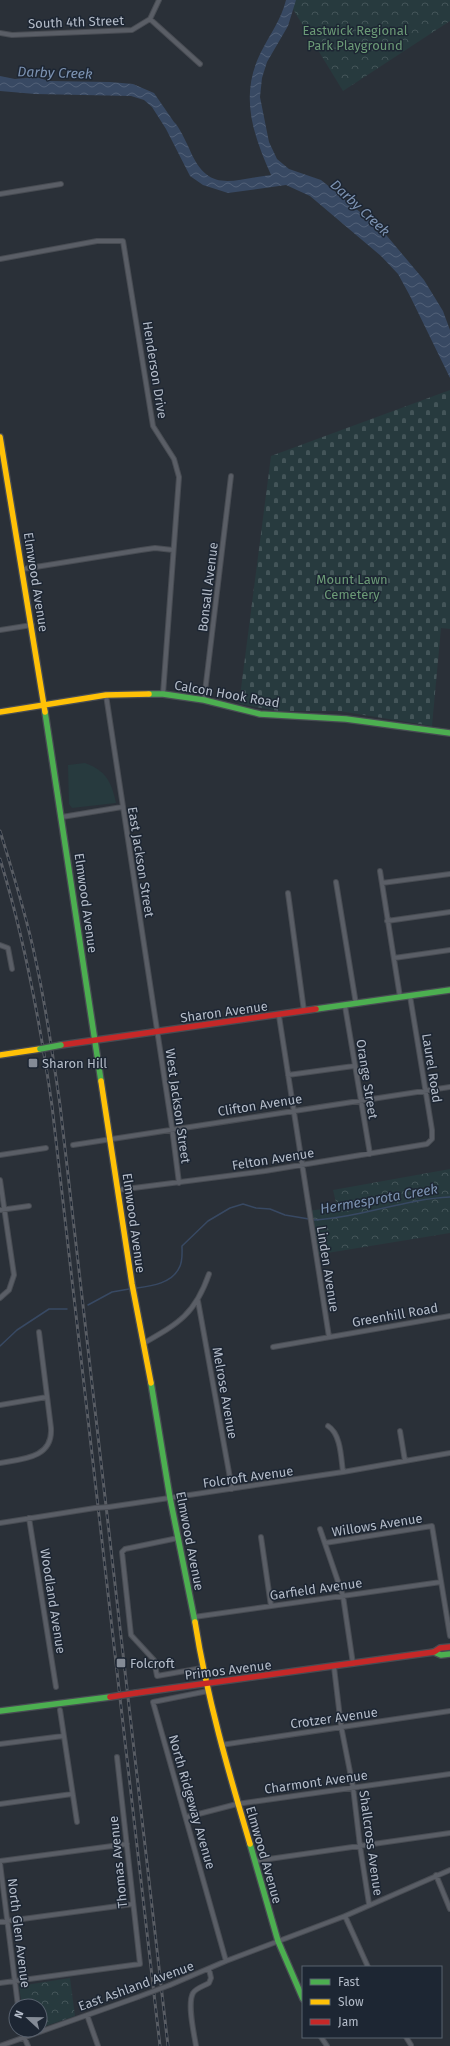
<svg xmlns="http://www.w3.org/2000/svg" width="450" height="2046" font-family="'Fira Sans',sans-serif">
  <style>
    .grass { fill: #273a3e }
    .cemetery { fill: url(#cemetery-stones) }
    .park { fill: url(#park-crowns) }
    .water { fill: url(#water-waves) }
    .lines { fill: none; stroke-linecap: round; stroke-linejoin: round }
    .stream { stroke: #384963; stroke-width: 1.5 }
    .street-casing { stroke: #484c53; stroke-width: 6 }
    .fast-casing { stroke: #484c53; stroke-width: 8 }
    .slow-casing { stroke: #484c53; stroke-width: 8 }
    .jam-casing { stroke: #484c53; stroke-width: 8 }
    .street { stroke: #5a5e66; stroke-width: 4 }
    .fast { stroke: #4caf50; stroke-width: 5.5 }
    .slow { stroke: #ffc107; stroke-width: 5.5 }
    .jam { stroke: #c62828; stroke-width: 5.5 }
    .rail-casing { stroke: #595d64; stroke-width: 3 }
    .rail { stroke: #1d2633; stroke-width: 1.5; stroke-dasharray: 4.5; stroke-linecap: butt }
    .street-bridge-casing { stroke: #484c53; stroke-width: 6; stroke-linecap: butt }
    .fast-bridge-casing { stroke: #484c53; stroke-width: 8; stroke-linecap: butt }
    .jam-bridge-casing { stroke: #484c53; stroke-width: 8; stroke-linecap: butt }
    .street-bridge { stroke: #5a5e66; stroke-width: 4 }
    .fast-bridge { stroke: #4caf50; stroke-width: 5.5 }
    .jam-bridge { stroke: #c62828; stroke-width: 5.5 }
    .poi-dot { fill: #848b96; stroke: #1d2633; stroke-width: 1.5 }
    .labels { text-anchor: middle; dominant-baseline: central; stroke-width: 3; stroke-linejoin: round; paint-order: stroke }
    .street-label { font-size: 13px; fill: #b4bcc9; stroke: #1d2633 }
    .park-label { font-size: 13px; fill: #6b9a76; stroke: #1d2633 }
    .poi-label { font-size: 13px; fill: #b4bcc9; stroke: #1d2633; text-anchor: start }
    .water-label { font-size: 14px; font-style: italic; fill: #7c92b1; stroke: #1d2633 }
  </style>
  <defs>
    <pattern id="cemetery-stones" width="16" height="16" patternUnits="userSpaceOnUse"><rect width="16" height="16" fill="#273a3e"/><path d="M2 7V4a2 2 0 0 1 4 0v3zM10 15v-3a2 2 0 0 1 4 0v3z" fill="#445559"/></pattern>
    <pattern id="park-crowns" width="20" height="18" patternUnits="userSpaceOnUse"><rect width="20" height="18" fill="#273a3e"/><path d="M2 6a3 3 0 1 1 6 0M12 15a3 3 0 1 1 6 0" fill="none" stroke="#445559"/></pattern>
    <pattern id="water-waves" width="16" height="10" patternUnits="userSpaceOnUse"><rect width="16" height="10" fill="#384963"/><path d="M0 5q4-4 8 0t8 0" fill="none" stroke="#526178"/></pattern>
  </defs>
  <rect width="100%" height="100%" fill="#2a3038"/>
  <!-- grass -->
  <path class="grass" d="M85,763C106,771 111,781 116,803L72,808L69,804L68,765Z"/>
  <!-- cemetery -->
  <path class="cemetery" d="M450,390V629L441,628L432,726L339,711H278L239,704L271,456Z"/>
  <!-- park -->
  <path class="park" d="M293,0H450V21L343,91L291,6Z
    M450,1169V1233L315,1255L308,1211L337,1207L333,1190Z
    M70,1978L75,2016L40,2028V2006H22L19,1986Z"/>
  <!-- water -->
  <path class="water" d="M286,0H296L288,26L267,62L262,78L260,97L269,142L277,159L289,169L321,180L382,230L424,280L443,311L450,330V378L410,296L398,274L381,256L310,196L286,185L228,193L203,185L190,176L166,129L152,107L144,100L131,96L35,94L0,91V76L15,79L36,77L49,81L110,82L133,84L154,93L174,122C179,126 186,142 189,148C208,194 230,180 271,175C253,134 239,96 261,52C270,34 281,20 286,0Z"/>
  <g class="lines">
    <!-- stream -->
    <path class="stream" d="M313,1220C359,1218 404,1199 450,1197
      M137,1288C152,1286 172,1283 179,1268C183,1262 182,1253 182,1246L208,1221L230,1208L243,1204L256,1208L270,1209L285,1215L309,1219
      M88,1305L112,1292L129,1289
      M0,1346L17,1330L49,1309H67"/>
    <defs>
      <path id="street" d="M150,19L200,64
        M0,33L12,35L132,30L150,19L159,0
        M0,194L61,184
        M0,259L97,241H123L153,426L174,459L179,477L163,694
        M23,569L141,550L155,548L173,550
        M0,630L32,625
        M106,695L172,1128L179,1183
        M204,700L231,476
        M62,817L122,807
        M380,871L400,997
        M336,882L356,1004
        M382,883L450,874
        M288,893L304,1011
        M387,921L450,912
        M0,945L8,948L12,969
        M394,958L450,950
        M345,1006L370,1154
        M279,1016L329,1337
        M288,1075L354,1066
        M73,1145L450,1087
        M0,1155L46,1148
        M0,1180L14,1275L9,1290L0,1298
        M118,1190L265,1171L427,1144L432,1139V1130L410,996
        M0,1210L29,1206
        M198,1301L232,1489
        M144,1343C179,1323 195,1314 209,1274
        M273,1347L450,1316
        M0,1405L47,1397
        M328,1426C341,1434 341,1458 343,1472
        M400,1431L405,1461
        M0,1463C23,1459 53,1458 51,1428L39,1332
        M109,1507L343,1472L450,1453
        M29,1518L56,1687
        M0,1523L95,1508
        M320,1529L343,1596L353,1664
        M261,1537L271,1606
        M178,1538L125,1549L122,1552L131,1635L154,1660L157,1676L202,1668
        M325,1543L432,1526L450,1636
        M194,1617L441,1582
        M334,1667L341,1726L353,1787L360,1846L369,1904
        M208,1691L153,1702L226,1961
        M60,1710L77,1822
        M0,1744L63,1736
        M221,1745L450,1711
        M0,1804L72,1794
        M187,1817L237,1804L450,1774
        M0,1861L127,1844
        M255,1861L450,1833
        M0,1863L18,2006
        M436,1875L450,1909
        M345,1916L368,1967
        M0,1922L133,1904
        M0,1983L140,1964L117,1757
        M170,1985L226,1961L345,1916L450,1870
        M87,2015L98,2046
        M21,2030L28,2046
        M321,2037L327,2046
        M406,2037L411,2045
        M0,2046L138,1997
        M196,2046C194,2033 187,2004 193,1993C196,1988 204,1986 209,1983L211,1978L209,1969"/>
      <path id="fast" d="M149,694H163L204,700L260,714L346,719L450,733
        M45,712L101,1081
        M316,1009L450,990
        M151,1383L170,1498L195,1622
        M434,1652L441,1655L450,1654
        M0,1711L110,1697
        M250,1844L278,1941L303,1999"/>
      <path id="slow" d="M0,437L45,712
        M0,712L106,695L149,694
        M0,1055L40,1049
        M101,1081L132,1284L151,1383
        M195,1622C207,1698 228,1770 250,1844"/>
      <path id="jam" d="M61,1045L316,1009
        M136,1693L434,1652L440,1648L450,1647"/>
    </defs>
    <!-- street casing -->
    <use href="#street" class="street-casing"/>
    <!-- fast casing -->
    <use href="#fast" class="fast-casing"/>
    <!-- slow casing -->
    <use href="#slow" class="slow-casing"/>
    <!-- jam casing -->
    <use href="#jam" class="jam-casing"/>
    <!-- street -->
    <use href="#street" class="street"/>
    <!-- fast -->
    <use href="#fast" class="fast"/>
    <!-- slow -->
    <use href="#slow" class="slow"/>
    <!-- jam -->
    <use href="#jam" class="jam"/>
    <defs>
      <path id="rail" d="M0,831C13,873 26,914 35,957C46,1006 53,1056 60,1105L168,2046
        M0,859C25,940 40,1022 52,1106L160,2046"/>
    </defs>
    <!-- rail casing -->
    <use href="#rail" class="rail-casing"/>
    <!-- rail -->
    <use href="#rail" class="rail"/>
    <defs>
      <path id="street-bridge" d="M95,1508L109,1507
        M138,1997L170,1985"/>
      <path id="fast-bridge" d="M40,1049L61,1045"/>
      <path id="jam-bridge" d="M110,1697L136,1693"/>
    </defs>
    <!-- street-bridge casing -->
    <use href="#street-bridge" class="street-bridge-casing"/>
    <!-- fast-bridge casing -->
    <use href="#fast-bridge" class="fast-bridge-casing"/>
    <!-- jam-bridge casing -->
    <use href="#jam-bridge" class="jam-bridge-casing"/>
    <!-- street-bridge -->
    <use href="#street-bridge" class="street-bridge"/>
    <!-- fast-bridge -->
    <use href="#fast-bridge" class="fast-bridge"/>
    <!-- jam-bridge -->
    <use href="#jam-bridge" class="jam-bridge"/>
  </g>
  <!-- markers -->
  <g class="poi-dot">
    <rect x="28" y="1058" width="10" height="10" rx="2"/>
    <rect x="116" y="1658" width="10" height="10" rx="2"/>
  </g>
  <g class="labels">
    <!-- street labels -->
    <g class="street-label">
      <text transform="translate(76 22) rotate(-2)">South 4th Street</text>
      <text transform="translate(155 370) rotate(81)">Henderson Drive</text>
      <text transform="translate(36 582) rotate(81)">Elmwood Avenue</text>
      <text transform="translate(208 587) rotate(-83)">Bonsall Avenue</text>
      <text transform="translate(227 694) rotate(10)">Calcon Hook Road</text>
      <text transform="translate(141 862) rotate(81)">East Jackson Street</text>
      <text transform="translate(86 903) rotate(82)">Elmwood Avenue</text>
      <text transform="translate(224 1012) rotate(-8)">Sharon Avenue</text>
      <text transform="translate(432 1068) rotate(81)">Laurel Road</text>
      <text transform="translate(367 1079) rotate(81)">Orange Street</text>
      <text transform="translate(260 1105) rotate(-9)">Clifton Avenue</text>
      <text transform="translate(178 1106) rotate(82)">West Jackson Street</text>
      <text transform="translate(273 1159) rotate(-9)">Felton Avenue</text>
      <text transform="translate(134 1223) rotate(82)">Elmwood Avenue</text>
      <text transform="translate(328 1269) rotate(81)">Linden Avenue</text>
      <text transform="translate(395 1315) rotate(-10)">Greenhill Road</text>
      <text transform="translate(225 1393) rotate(80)">Melrose Avenue</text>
      <text transform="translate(248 1477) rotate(-8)">Folcroft Avenue</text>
      <text transform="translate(377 1525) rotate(-9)">Willows Avenue</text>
      <text transform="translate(190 1541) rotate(79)">Elmwood Avenue</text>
      <text transform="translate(316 1589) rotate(-8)">Garfield Avenue</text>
      <text transform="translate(53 1601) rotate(81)">Woodland Avenue</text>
      <text transform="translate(228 1670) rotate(-7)">Primos Avenue</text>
      <text transform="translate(334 1718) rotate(-8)">Crotzer Avenue</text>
      <text transform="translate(316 1782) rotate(-8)">Charmont Avenue</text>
      <text transform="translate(192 1802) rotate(74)">North Ridgeway Avenue</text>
      <text transform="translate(371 1843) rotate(82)">Shallcross Avenue</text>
      <text transform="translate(264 1855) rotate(74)">Elmwood Avenue</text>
      <text transform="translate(118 1862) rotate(-96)">Thomas Avenue</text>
      <text transform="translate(19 1933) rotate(83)">North Glen Avenue</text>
      <text transform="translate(136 1986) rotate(-20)">East Ashland Avenue</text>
    </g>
    <!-- park labels -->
    <g class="park-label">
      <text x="355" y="30">Eastwick Regional<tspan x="355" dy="15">Park Playground</tspan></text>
      <text x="352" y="579">Mount Lawn<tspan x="352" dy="15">Cemetery</tspan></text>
    </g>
    <!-- poi labels -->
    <g class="poi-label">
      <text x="42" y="1063">Sharon Hill</text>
      <text x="130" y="1663">Folcroft</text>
    </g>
    <!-- water labels -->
    <g class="water-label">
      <text transform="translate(55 73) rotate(2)">Darby Creek</text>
      <text transform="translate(360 208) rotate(43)">Darby Creek</text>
      <text transform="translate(379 1199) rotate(-10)">Hermesprota Creek</text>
    </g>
  </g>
  <!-- legend -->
  <rect x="302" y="1966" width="140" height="72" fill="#1d2633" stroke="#59626f"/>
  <rect x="310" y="1979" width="20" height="6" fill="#4caf50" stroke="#59626f"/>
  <text x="338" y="1986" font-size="12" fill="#b4bcc9">Fast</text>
  <rect x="310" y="1999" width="20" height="6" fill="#ffc107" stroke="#59626f"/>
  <text x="338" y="2006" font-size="12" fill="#b4bcc9">Slow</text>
  <rect x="310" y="2019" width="20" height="6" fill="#c62828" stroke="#59626f"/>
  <text x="338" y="2026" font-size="12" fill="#b4bcc9">Jam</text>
  <!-- north arrow -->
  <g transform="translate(28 2018) rotate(292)"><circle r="19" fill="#1d2633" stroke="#59626f"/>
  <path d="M0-3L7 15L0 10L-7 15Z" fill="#848b96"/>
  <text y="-6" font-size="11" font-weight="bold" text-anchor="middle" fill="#b4bcc9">N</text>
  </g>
</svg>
